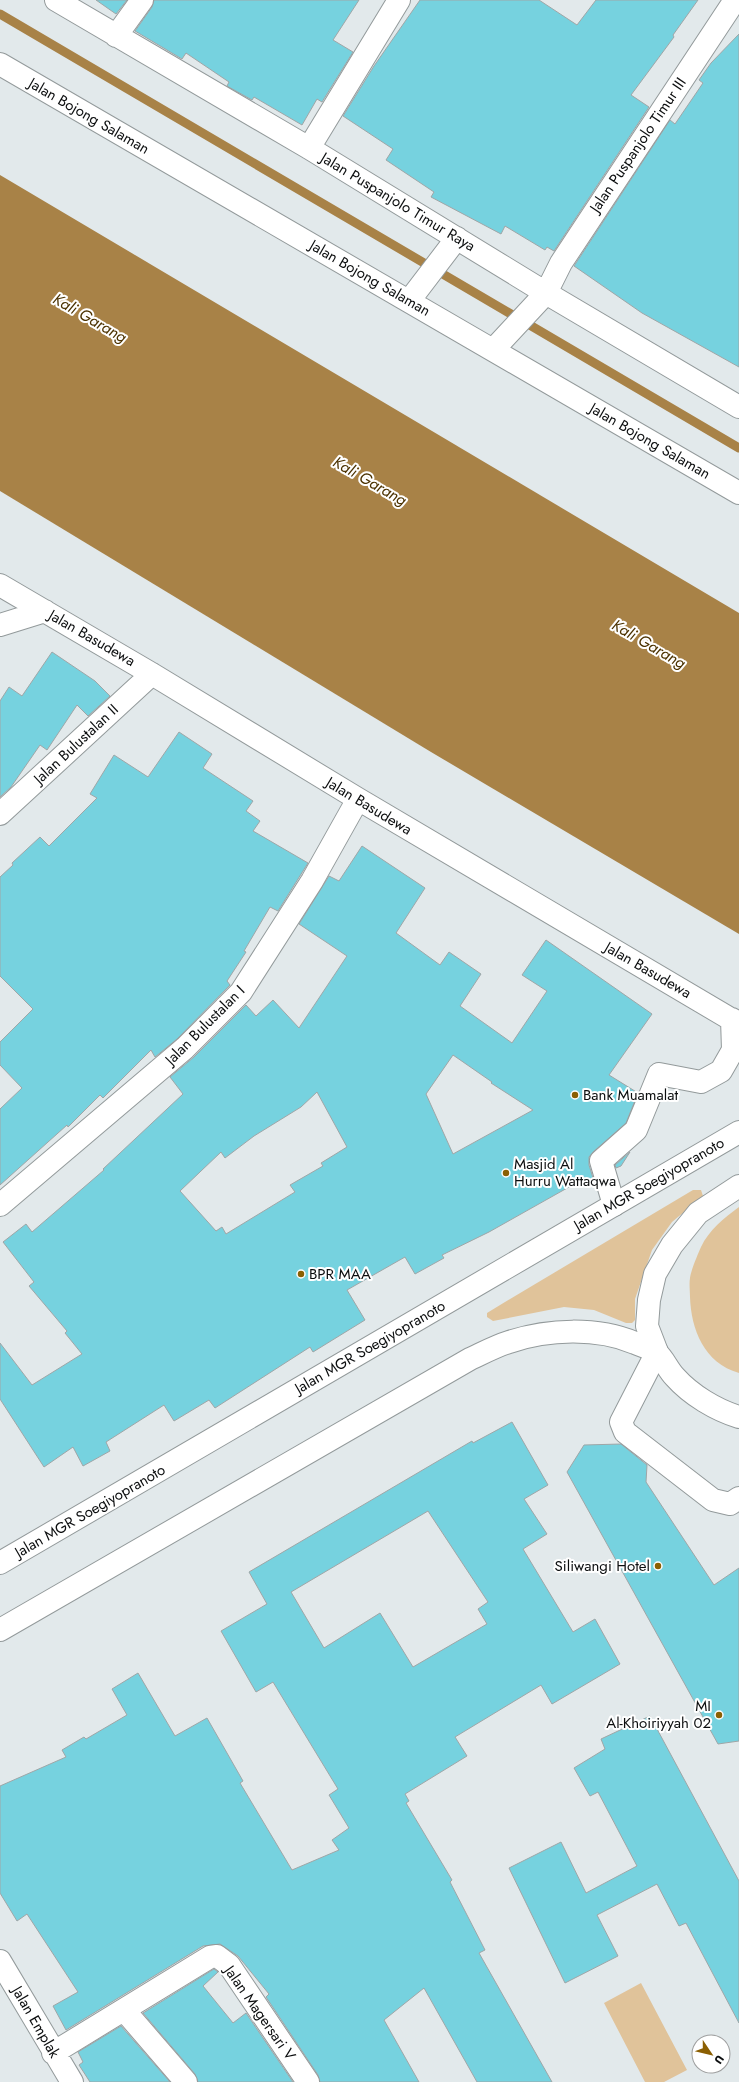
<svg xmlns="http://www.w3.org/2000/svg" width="739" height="2082" font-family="Jost,sans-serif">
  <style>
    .green { fill: #e0c39a }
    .water { fill: #a88247 }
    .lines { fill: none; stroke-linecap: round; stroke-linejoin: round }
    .stream { stroke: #a88247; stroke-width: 9 }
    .building { fill: #76d2df; stroke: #9fa6a7; fill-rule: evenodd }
    .minor-casing { stroke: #939a9b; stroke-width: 24 }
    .highway-casing { stroke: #939a9b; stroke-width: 24 }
    .minor { stroke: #fff; stroke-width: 22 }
    .highway { stroke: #fff; stroke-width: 22 }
    .poi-dot { fill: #8b5f02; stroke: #fff; stroke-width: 1.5 }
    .labels { text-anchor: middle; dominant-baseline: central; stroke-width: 4; stroke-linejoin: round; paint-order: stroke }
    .street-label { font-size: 15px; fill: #0c0e0f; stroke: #fff }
    .poi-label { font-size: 15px; fill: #0c0e0f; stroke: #fff; text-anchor: start }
    .water-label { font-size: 16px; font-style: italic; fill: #4c3200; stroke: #fff }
  </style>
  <rect width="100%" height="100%" fill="#e2e9eb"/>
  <!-- green -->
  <path class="green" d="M693,1190H701L703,1196L672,1222L652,1250L635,1299V1320L632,1323H626L594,1310L564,1307L493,1321L487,1317V1313L505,1302Z
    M739,1207V1373C704,1363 691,1329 690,1297C690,1291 689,1284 690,1278C691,1270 698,1254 701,1247C709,1230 724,1218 739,1207Z
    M641,1983L687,2070L664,2082H645L604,2003Z"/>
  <!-- water -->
  <path class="water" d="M0,175L739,613V934L431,752L0,491Z"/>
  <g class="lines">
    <!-- stream -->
    <path class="stream" d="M0,14L739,448"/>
  </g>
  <!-- building -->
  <path class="building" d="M96,0H127L116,14Z
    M154,0H359L333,40L353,52L322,102L317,99L302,125L254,97L252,100L227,86L229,82L186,53L182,59L135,31L152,7Z
    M420,0H539L577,25L596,0H698L673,35L674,37L631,95L649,107L554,251L547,247L545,250L505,226L501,234L431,197L434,192L386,160L393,149L343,116L374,66Z
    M739,34V367L642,313L574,266L670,120L675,124L703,83L699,80L711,63Z
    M52,652L95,681L110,696L88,716L77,705L47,750L40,745L11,787L0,797V701L9,687L22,696Z
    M179,732L212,754L203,768L253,801L246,811L260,821L253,831L308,863L278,911L270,907L244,951L246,952L227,981L230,985L177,1039L155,1057L151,1050L103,1098L100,1095L68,1127L67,1125L0,1185V1109L22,1088L0,1065V1042L33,1009L0,976V877L13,865L12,863L40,837L49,846L97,798L90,794L114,755L148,777Z
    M362,846L425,888L396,933L440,965L449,952L481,974L460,1006L512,1043L547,991L522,975L546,940L652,1014L609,1075L638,1093L626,1123L593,1152L589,1157V1165L593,1178L587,1181L585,1178L489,1232L442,1255L444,1258L415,1274L405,1257L347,1290L365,1320L313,1352L310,1347L215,1408L209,1400L174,1421L164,1405L106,1442L110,1451L83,1466L73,1447L44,1467L0,1399V1343L32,1385L82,1354L65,1333L67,1331L29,1286L34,1282L3,1242L26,1224L32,1232L104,1170L103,1169L183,1094L170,1077L194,1057L246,1005L256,1016L273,1000L299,1028L347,956L299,924L329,876L339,881ZM453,1055L492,1082L491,1083L533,1110L453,1154L426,1094ZM317,1092L347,1147L321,1163L323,1166L290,1185L295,1192L226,1234L222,1227L216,1231L180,1191L221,1152L225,1158L254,1136L301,1107Z
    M630,1152L621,1166L616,1168L615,1165Z
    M512,1422L548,1485L524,1499L547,1534L523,1549L573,1632L595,1619L620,1664L552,1704L541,1685L455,1737L467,1756L405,1794L409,1801L406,1803L452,1880L450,1882L485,1950L479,1953L552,2082H477L424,1988L384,2020L419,2082H320L318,2075L266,1997L269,1994L238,1956L220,1944L203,1946L66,2030L53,2006L78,1992L27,1914L17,1921L0,1893V1786L66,1757L62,1750L84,1737L86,1739L127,1715L112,1689L138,1673L175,1736L207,1718L243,1781L240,1783L292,1870L339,1850L332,1840L349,1828L329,1795L338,1789L273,1682L256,1692L221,1631L267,1604L249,1572L472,1441L473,1443ZM428,1511L488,1602L478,1609L487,1624L413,1667L380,1613L324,1648L291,1592Z
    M621,1444L647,1465L646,1482L714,1585L739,1568V1741L718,1744L567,1472L584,1445Z
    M650,1716L739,1881V2023L686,1923L679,1926L657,1884L597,1915L618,1956L565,1983L509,1868L561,1842L586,1893L637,1866L598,1792L590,1796L574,1768L605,1749L601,1739Z
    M214,1969L218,1972L203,1986L233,2023L246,2013L293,2082H198L195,2074L143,2013Z
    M121,2026L170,2082H90L79,2065L83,2062L78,2052Z"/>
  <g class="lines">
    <defs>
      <path id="minor" d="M56,0L309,148L546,293L739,407
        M116,36L142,0
        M0,64L739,493
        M309,148L399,0
        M409,301L457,238
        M493,350L546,293L561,263L735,0
        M0,585L152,674L358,799L739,1024
        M0,625L45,611
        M0,814L152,674
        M0,1205L185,1048L241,992L312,881L358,799
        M614,1205L601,1161L636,1130L659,1074L701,1082L721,1071L733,1050L732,1019
        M657,1352L621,1422L625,1432L713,1500L730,1504L739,1498
        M0,1961L72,2082
        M124,2010L186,2082
        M53,2053L210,1957L217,1956L229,1965L308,2082"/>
      <path id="highway" d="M657,1352L647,1326L649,1300L655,1274L672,1245L698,1213L739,1186
        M0,1563L739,1132
        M0,1630L470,1359C483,1353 496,1346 509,1342C548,1329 597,1327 635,1343C641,1346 651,1348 657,1353C664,1359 668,1370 675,1377C691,1395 716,1410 739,1417"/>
    </defs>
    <!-- minor casing -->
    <use href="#minor" class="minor-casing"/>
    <!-- highway casing -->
    <use href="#highway" class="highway-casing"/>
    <!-- minor -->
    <use href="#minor" class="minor"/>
    <!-- highway -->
    <use href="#highway" class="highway"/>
  </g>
  <!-- markers -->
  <g class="poi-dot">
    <circle cx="575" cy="1095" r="4"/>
    <circle cx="506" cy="1173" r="4"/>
    <circle cx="301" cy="1274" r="4"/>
    <circle cx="658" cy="1566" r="4"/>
    <circle cx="719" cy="1715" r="4"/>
  </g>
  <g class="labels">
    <!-- street labels -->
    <g class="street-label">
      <text transform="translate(89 116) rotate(30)">Jalan Bojong Salaman</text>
      <text transform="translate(638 145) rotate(-56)">Jalan Puspanjolo Timur III</text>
      <text transform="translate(398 202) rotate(31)">Jalan Puspanjolo Timur Raya</text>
      <text transform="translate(370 278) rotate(30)">Jalan Bojong Salaman</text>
      <text transform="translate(650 441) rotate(30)">Jalan Bojong Salaman</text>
      <text transform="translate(92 638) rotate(30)">Jalan Basudewa</text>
      <text transform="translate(76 744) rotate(-43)">Jalan Bulustalan II</text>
      <text transform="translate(369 806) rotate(31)">Jalan Basudewa</text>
      <text transform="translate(648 970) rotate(30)">Jalan Basudewa</text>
      <text transform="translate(205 1025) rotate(-45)">Jalan Bulustalan I</text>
      <text transform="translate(649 1184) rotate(-30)">Jalan MGR Soegiyopranoto</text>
      <text transform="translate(370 1347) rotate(-30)">Jalan MGR Soegiyopranoto</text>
      <text transform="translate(90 1511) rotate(-30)">Jalan MGR Soegiyopranoto</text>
      <text transform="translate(260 2013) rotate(55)">Jalan Magersari V</text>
      <text transform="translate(36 2022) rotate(60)">Jalan Emplak</text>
    </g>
    <!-- poi labels -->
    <g class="poi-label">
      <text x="583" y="1095">Bank Muamalat</text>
      <text x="514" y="1164">Masjid Al<tspan x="514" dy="17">Hurru Wattaqwa</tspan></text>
      <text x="309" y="1274">BPR MAA</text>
      <text x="650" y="1566" text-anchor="end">Siliwangi Hotel</text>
      <text x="711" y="1706" text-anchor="end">MI<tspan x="711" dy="17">Al-Khoiriyyah 02</tspan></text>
    </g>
    <!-- water labels -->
    <g class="water-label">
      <text transform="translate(90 318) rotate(30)">Kali Garang</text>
      <text transform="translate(370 481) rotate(30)">Kali Garang</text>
      <text transform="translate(649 644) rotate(30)">Kali Garang</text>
    </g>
  </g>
  <!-- north arrow -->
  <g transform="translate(711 2054) rotate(125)"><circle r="19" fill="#ffffff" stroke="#9e9f9f"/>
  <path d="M0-3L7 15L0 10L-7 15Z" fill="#8b5f02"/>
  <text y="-6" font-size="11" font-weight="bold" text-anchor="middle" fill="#0c0e0f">U</text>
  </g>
</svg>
